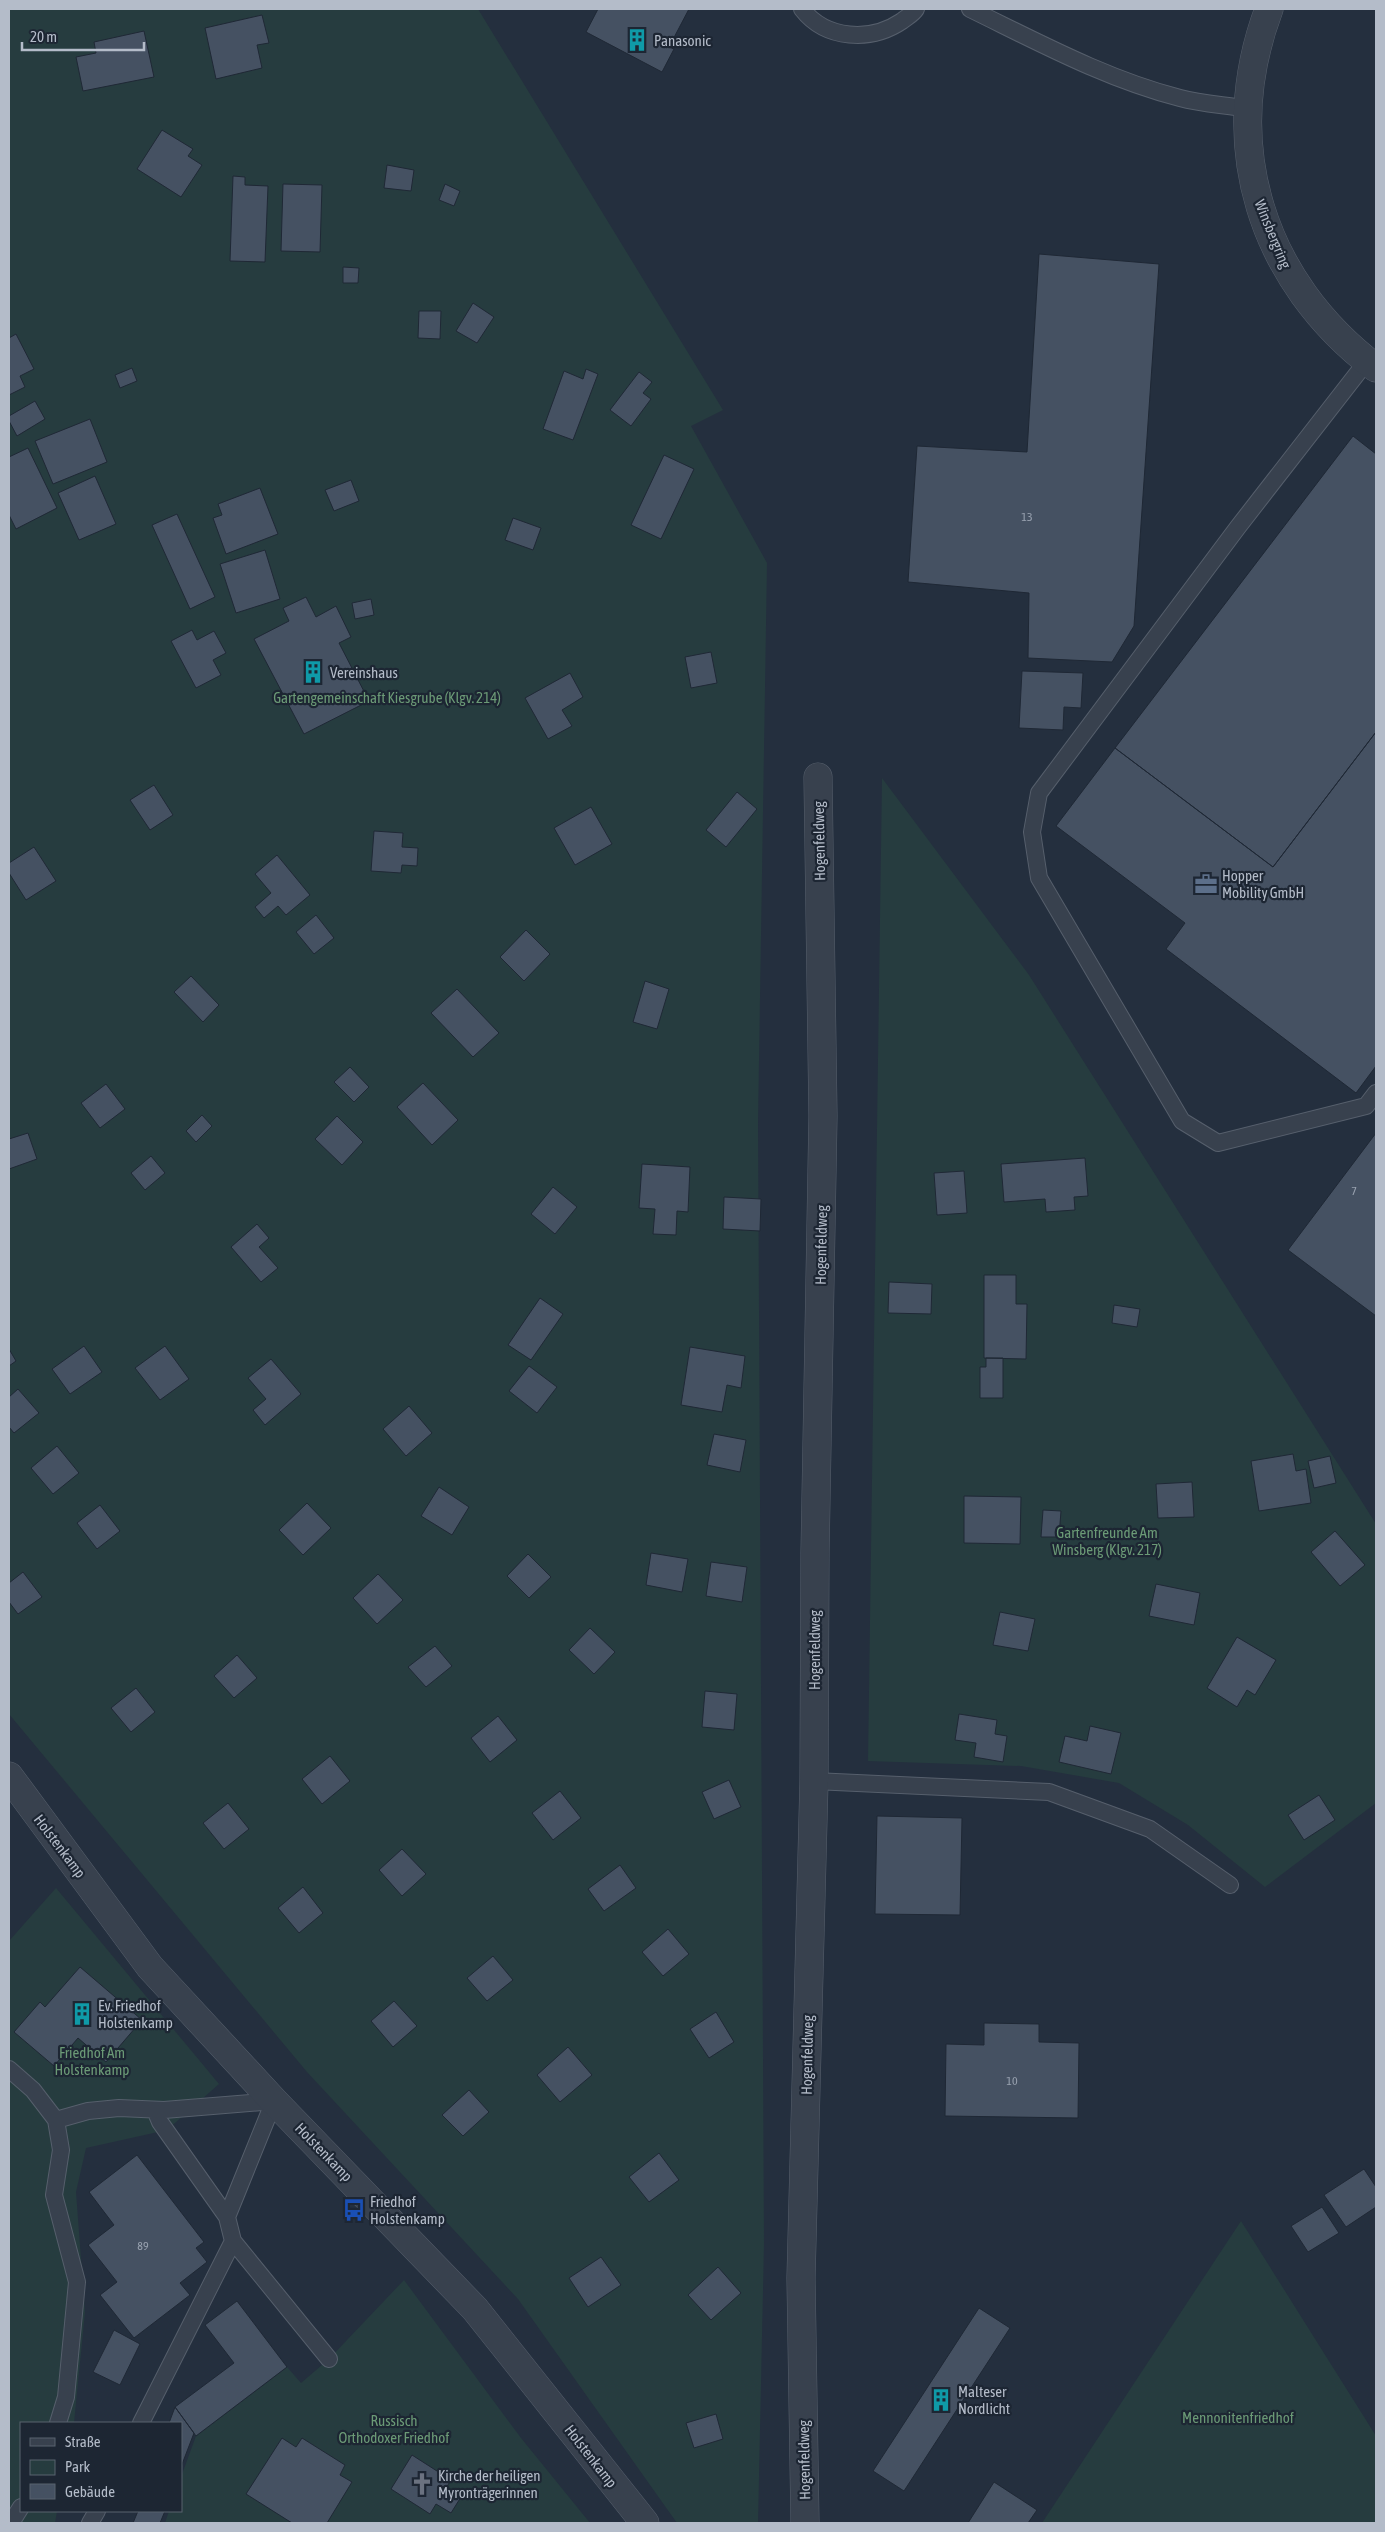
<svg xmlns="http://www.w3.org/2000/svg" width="1385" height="2532" font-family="'Asap Condensed',sans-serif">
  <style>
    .green { fill: #263c3f }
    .building { fill: #455162; stroke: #1f2835 }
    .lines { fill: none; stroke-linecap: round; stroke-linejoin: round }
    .service-casing { stroke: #565f6c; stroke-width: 18 }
    .minor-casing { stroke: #565f6c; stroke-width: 29 }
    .service { stroke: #38414e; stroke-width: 16 }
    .minor { stroke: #38414e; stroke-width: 28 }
    .labels { text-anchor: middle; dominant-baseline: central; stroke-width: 4.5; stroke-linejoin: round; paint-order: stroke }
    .number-label { font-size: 12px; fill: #98a1af }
    .poi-label { font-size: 15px; fill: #b4bcc9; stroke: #1d2633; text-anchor: start }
    .street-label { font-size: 15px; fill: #b4bcc9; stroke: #1d2633 }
    .park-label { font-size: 15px; fill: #6b9a76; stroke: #1d2633 }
  </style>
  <rect width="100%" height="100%" fill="#242f3e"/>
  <!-- green -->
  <path class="green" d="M9,9H478L723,410L691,426L767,563L758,1123L764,2244L758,2523H677L518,2299L307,2072L9,1714Z
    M882,778L1029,975L1376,1524V1803L1265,1887L1188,1825L1119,1783L1021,1766L868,1761Z
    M56,1888L219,2084L167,2130L86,2148L76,2192L85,2312L74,2423H21V2511H57L55,2523H9V1941Z
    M1241,2221L1376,2436V2523H1042Z
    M404,2280L521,2438L590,2523H165L169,2511H181V2477L196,2436L287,2367L301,2383L329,2359Z"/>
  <!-- building -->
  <path class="building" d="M598,9H689L669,47L674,49L662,72L586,32Z
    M262,15L269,43L257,45L262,68L216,79L205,28Z
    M144,31L154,77L83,91L76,57L96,53L94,42Z
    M162,130L193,149L188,156L202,165L181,197L137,169Z
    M387,165L414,170L411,191L384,188Z
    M233,176L245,177V185L268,186L265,262L230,261Z
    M283,184L322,185L320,252L281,251Z
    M445,184L460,191L454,206L439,200Z
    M1039,254L1159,264L1134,626L1112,662L1028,658L1029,593L908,582L917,446L1027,452Z
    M343,267L359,268L358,283H343Z
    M473,303L494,317L477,343L456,331Z
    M419,311H441L440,339L418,338Z
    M16,334L34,369L20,376L25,387L9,395V338Z
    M132,368L137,381L120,388L115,375Z
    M586,369L598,374L573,440L543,429L564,371L583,379Z
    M639,372L652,382L643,393L651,399L631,426L610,410Z
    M35,401L45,419L17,436L9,421V416Z
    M90,419L107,462L53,484L35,441Z
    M1353,436L1376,454V732L1273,867L1115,748Z
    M28,448L57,508L16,529L9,515V457Z
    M664,455L694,469L661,539L631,525Z
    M95,476L116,524L79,540L58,493Z
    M351,480L359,501L334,511L325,490Z
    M260,488L278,534L226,554L213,518L222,515L218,504Z
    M177,514L215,597L190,609L152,525Z
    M513,518L541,528L533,550L505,540Z
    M265,550L280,599L236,613L220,564Z
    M306,597L316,617L336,606L351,637L339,643L369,701L304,734L254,639L289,621L283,608Z
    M371,599L374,615L355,619L352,603Z
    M192,630L197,640L214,631L226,653L213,660L221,675L196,688L171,641Z
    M711,652L717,683L691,688L685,657Z
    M1022,671L1083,673L1081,708L1064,707L1063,730L1019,728Z
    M570,673L583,697L562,710L572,726L548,739L525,698Z
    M1376,732V1066L1356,1093L1166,949L1185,923L1056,826L1115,748L1273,867Z
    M154,785L173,815L150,830L130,800Z
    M737,792L757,809L726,847L706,830Z
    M591,807L612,844L575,865L554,828Z
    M374,831L403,833L402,847L418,848L417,866L402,865L401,873L371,871Z
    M34,847L56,881L26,900L9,873V863Z
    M277,855L310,895L286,915L278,906L264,918L255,907L271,893L255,874Z
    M316,915L334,938L314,954L296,932Z
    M526,930L550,954L524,981L500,957Z
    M191,976L219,1005L203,1022L174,992Z
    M645,981L669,989L657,1029L633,1022Z
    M457,989L499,1033L473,1057L431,1013Z
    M350,1067L369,1087L354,1102L334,1082Z
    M423,1083L458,1120L432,1145L397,1107Z
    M106,1084L125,1109L100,1128L81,1103Z
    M202,1115L212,1126L196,1142L186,1131Z
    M337,1116L363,1142L342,1165L315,1139Z
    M28,1133L37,1159L9,1169V1139Z
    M1376,1133V1316L1288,1250Z
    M151,1156L165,1173L145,1190L131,1173Z
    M1085,1158L1088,1196L1074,1197L1075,1210L1046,1212L1045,1199L1004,1202L1001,1164Z
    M642,1164L690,1167L688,1212L677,1211L676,1235L653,1234L655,1209L639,1208Z
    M964,1171L967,1213L937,1215L934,1173Z
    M553,1187L577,1207L555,1234L531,1214Z
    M724,1197L761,1199L760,1231L723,1229Z
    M257,1224L269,1238L259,1247L278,1268L261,1282L231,1247Z
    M984,1275H1016V1304H1027L1026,1359L984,1358Z
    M889,1282L932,1284L931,1314L888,1313Z
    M540,1298L563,1314L531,1360L508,1345Z
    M1114,1305L1140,1309L1137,1327L1112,1323Z
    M84,1346L102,1372L70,1394L52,1369Z
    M165,1346L189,1379L160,1400L135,1368Z
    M690,1347L745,1356L741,1388L727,1385L722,1412L681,1405Z
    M9,1349L16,1361L9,1366Z
    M986,1358H1003V1398H980V1367H986Z
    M271,1359L301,1394L265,1425L253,1410L266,1399L248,1378Z
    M529,1366L557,1387L537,1413L509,1391Z
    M18,1389L39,1413L14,1433L9,1427V1397Z
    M409,1406L432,1433L406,1456L383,1429Z
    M714,1434L746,1440L740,1472L707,1465Z
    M57,1446L79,1473L53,1494L31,1468Z
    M1293,1454L1296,1471L1306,1469L1311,1503L1259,1511L1251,1461Z
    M1330,1456L1336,1483L1314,1488L1308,1461Z
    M1192,1482L1194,1517L1158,1518L1156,1484Z
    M439,1487L469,1507L452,1535L421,1516Z
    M964,1496L1021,1497L1020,1544L964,1543Z
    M307,1503L331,1528L303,1555L279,1530Z
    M100,1505L120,1531L97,1549L77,1523Z
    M1043,1510L1061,1511L1059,1537H1041Z
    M1335,1531L1365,1565L1340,1586L1311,1552Z
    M651,1553L688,1559L682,1592L646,1585Z
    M528,1554L551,1577L529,1598L507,1576Z
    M711,1562L747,1567L742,1602L706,1596Z
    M23,1572L42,1597L18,1614L9,1602V1583Z
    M378,1574L403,1600L377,1624L353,1598Z
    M1156,1584L1200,1593L1194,1625L1149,1616Z
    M1000,1612L1035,1619L1028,1651L993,1645Z
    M590,1628L615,1652L594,1674L569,1650Z
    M1237,1637L1276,1660L1255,1695L1247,1690L1237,1707L1207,1688Z
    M435,1646L452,1666L426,1687L408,1667Z
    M237,1655L257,1678L234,1698L214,1676Z
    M136,1688L155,1712L131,1732L111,1708Z
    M705,1691L737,1694L734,1730L702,1727Z
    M959,1714L997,1720L995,1734L1007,1736L1003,1762L974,1757L976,1743L955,1740Z
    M498,1716L517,1740L490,1762L471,1738Z
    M1090,1726L1121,1733L1111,1774L1059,1762L1065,1736L1087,1741Z
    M330,1756L350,1781L322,1804L302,1779Z
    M729,1780L741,1807L714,1819L702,1792Z
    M560,1791L581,1818L553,1840L532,1813Z
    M1319,1795L1335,1820L1304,1840L1288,1815Z
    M228,1803L249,1829L224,1849L203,1823Z
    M877,1816L962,1818L960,1915L875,1914Z
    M402,1849L426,1874L402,1896L379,1870Z
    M620,1865L636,1888L604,1911L588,1889Z
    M303,1887L323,1913L299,1933L278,1908Z
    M668,1929L689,1954L663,1976L642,1952Z
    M493,1956L513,1980L487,2001L467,1978Z
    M80,1967L142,2020L106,2062L78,2038L54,2066L14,2032L40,2002L45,2007Z
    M394,2001L417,2026L393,2047L371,2021Z
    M716,2012L734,2042L709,2058L690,2029Z
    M984,2023L1039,2024V2042L1079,2043L1078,2118L945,2116L946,2044L984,2045Z
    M568,2047L592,2075L560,2102L537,2075Z
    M469,2090L489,2112L463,2136L442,2115Z
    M659,2153L679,2180L649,2202L629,2177Z
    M137,2155L204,2242L196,2248L207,2262L180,2283L190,2295L134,2338L100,2295L117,2282L88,2245L114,2225L89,2192Z
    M1364,2169L1376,2187V2207L1346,2227L1324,2195Z
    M1322,2207L1339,2233L1308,2252L1291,2226Z
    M601,2257L621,2285L588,2307L569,2278Z
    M718,2267L741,2293L711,2320L688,2295Z
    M237,2301L287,2367L196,2436L175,2407L234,2363L205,2325Z
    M979,2308L1010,2328L904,2491L873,2471Z
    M114,2330L140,2344L120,2385L93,2372Z
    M175,2407L194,2433L181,2467V2423H169Z
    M716,2414L723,2439L694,2448L686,2423Z
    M282,2438L296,2447L302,2438L345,2465L340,2475L352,2482L327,2523H292L246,2494Z
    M412,2455L451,2480L446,2488L461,2497L451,2513L436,2504L430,2514L391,2489Z
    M994,2482L1037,2510L1028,2523H968Z
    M138,2511H165L160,2523H133Z"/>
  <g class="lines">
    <defs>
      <path id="service" d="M802,9C826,40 871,42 902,21C907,17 913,14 916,9
        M970,9C1038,42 1106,79 1180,98C1202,104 1226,105 1248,109
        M1367,361L1238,527L1039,793L1032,832L1039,878L1182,1121L1218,1143L1366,1106L1376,1093
        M814,1781L1049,1792L1150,1829L1230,1885
        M9,2069L33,2090L56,2120L61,2150L54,2195L77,2282L66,2397L58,2423
        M155,2110L160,2122L227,2217
        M56,2120L88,2111L119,2108L164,2110L274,2101L227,2217L233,2241L329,2359
        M141,2423L233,2241
        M11,2523L21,2507
        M90,2523L97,2511"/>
      <path id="minor" d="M1269,9C1218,145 1261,281 1376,368
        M9,1776L150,1967L274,2101L475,2309L645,2523
        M805,2523L801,2278L814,1781L815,1553L823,1116L818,777"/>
    </defs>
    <!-- service casing -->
    <use href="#service" class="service-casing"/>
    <!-- minor casing -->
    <use href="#minor" class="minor-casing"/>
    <!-- service -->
    <use href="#service" class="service"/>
    <!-- minor -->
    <use href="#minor" class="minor"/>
  </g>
  <!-- icons -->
  <defs>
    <symbol id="building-bare" viewBox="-9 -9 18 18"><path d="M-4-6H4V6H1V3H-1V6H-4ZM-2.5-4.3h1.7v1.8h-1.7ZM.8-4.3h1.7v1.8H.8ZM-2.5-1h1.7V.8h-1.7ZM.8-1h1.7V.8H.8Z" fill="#0f9aa8" stroke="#1d2633" stroke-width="2.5" paint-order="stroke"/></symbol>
    <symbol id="office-bare" viewBox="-9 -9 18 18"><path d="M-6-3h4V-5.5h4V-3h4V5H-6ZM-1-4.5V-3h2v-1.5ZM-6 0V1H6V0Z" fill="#5c6f8a" stroke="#1d2633" stroke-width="2.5" paint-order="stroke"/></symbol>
    <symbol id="bus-bare" viewBox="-9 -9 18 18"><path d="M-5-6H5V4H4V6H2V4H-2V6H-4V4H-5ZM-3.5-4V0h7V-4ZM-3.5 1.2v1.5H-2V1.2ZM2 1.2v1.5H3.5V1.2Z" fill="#1a4fb4" stroke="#1d2633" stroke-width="2.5" paint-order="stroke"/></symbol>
    <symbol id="church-bare" viewBox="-9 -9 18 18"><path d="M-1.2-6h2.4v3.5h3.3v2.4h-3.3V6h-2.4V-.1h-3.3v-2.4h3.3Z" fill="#6b7280" stroke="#1d2633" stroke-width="2.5" paint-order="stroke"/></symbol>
  </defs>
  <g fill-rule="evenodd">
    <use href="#building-bare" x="621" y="24" width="32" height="32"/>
    <use href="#building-bare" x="297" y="656" width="32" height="32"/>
    <use href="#office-bare" x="1190" y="868" width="32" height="32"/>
    <use href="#building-bare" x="66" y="1998" width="32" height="32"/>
    <use href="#bus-bare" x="338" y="2194" width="32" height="32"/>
    <use href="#building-bare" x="925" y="2384" width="32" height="32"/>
    <use href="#church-bare" x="406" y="2468" width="32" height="32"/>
  </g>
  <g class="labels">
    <!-- number labels -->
    <g class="number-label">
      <text x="1027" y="517">13</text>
      <text x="1354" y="1191">7</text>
      <text x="1012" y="2081">10</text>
      <text x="143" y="2246">89</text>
    </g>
    <!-- poi labels -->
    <g class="poi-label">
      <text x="654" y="40">Panasonic</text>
      <text x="330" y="672">Vereinshaus</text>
      <text x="1222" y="875">Hopper<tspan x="1222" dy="17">Mobility GmbH</tspan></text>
      <text x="98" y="2005">Ev. Friedhof<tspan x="98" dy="17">Holstenkamp</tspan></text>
      <text x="370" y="2201">Friedhof<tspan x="370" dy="17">Holstenkamp</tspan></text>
      <text x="958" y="2391">Malteser<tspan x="958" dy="17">Nordlicht</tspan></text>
      <text x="438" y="2475">Kirche der heiligen<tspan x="438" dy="17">Myronträgerinnen</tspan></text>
    </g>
    <!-- street labels -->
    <g class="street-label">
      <text transform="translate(1273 234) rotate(68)">Winsbergring</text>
      <text transform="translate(819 841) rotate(-91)">Hogenfeldweg</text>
      <text transform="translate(821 1245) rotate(-89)">Hogenfeldweg</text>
      <text transform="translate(814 1650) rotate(-90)">Hogenfeldweg</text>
      <text transform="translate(60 1846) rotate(53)">Holstenkamp</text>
      <text transform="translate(807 2055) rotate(-89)">Hogenfeldweg</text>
      <text transform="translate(324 2152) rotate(46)">Holstenkamp</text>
      <text transform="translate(591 2456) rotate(52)">Holstenkamp</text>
      <text transform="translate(804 2460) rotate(-91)">Hogenfeldweg</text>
    </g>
    <!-- park labels -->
    <g class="park-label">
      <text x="387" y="697">Gartengemeinschaft Kiesgrube (Klgv. 214)</text>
      <text x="1107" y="1532">Gartenfreunde Am<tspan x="1107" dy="17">Winsberg (Klgv. 217)</tspan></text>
      <text x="92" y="2052">Friedhof Am<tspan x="92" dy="17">Holstenkamp</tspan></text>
      <text x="1238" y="2417">Mennonitenfriedhof</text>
      <text x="394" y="2420">Russisch<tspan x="394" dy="17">Orthodoxer Friedhof</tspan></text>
    </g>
  </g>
  <!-- border -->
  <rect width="1385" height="2532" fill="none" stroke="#b4bcc9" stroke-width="20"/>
  <!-- legend -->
  <rect x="20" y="2422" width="162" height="90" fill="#1d2633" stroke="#59626f"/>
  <rect x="30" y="2438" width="25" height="8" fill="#38414e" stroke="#59626f"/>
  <text x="65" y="2447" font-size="15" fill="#b4bcc9">Straße</text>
  <rect x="30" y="2460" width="25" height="15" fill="#263c3f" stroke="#59626f"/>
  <text x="65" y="2472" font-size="15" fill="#b4bcc9">Park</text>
  <rect x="30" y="2484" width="25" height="15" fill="#455162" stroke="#59626f"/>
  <text x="65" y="2497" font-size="15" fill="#b4bcc9">Gebäude</text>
  <!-- scale -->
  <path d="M22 42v8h122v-8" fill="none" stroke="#b4bcc9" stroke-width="2.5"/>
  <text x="30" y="42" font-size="15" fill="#b4bcc9" stroke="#1d2633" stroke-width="4" paint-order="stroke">20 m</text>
</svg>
